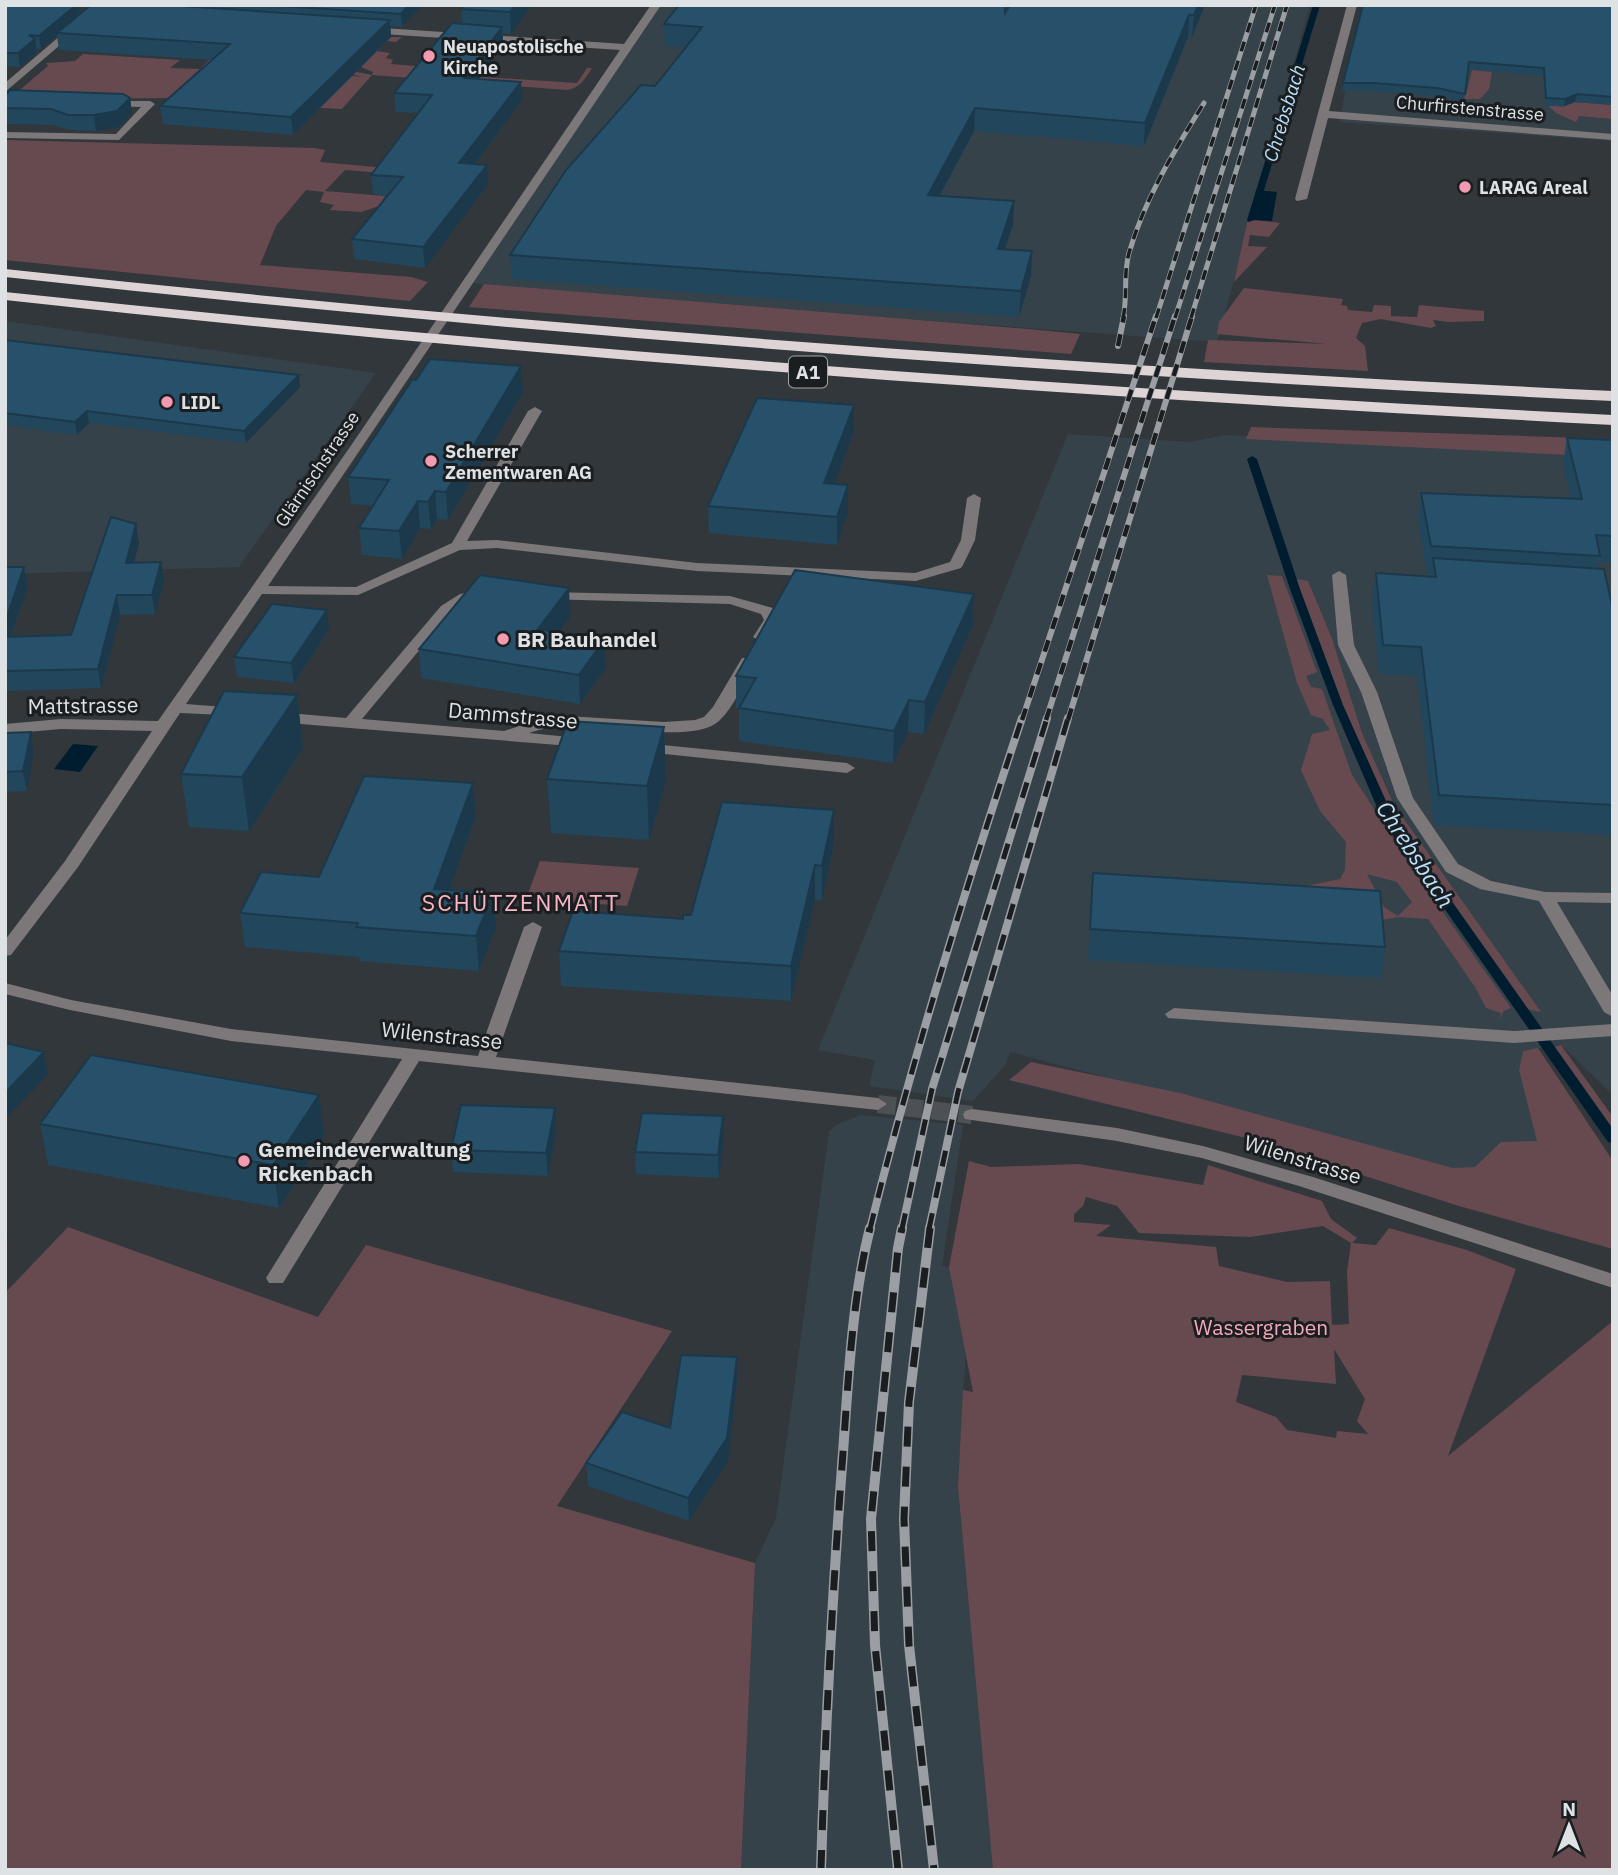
<svg xmlns="http://www.w3.org/2000/svg" width="1618" height="1875" font-family="'IBM Plex Sans',sans-serif">
  <style>
    .built { fill: #36424a }
    .green { fill: #674a50; fill-rule: evenodd }
    .water { fill: #001d30 }
    .lines { fill: none; stroke-linecap: round; stroke-linejoin: round }
    .stream { fill: #001d30; fill-rule: evenodd }
    .minor-tunnel { stroke: #4b5154; stroke-width: 18; stroke-dasharray: 18 9; stroke-linecap: butt }
    .minor { fill: #7c7879; fill-rule: evenodd }
    .highway { fill: #ded4d6; fill-rule: evenodd }
    .rail-far3-casing { stroke: #9b9fa3; stroke-width: 5 }
    .rail-far2-casing { stroke: #9b9fa3; stroke-width: 6 }
    .rail-far1-casing { stroke: #9b9fa3; stroke-width: 8 }
    .rail-casing { stroke: #9b9fa3; stroke-width: 10 }
    .rail-far3 { stroke: #1b1e20; stroke-width: 3.5; stroke-dasharray: 10; stroke-linecap: butt }
    .rail-far2 { stroke: #1b1e20; stroke-width: 4.5; stroke-dasharray: 12; stroke-linecap: butt }
    .rail-far1 { stroke: #1b1e20; stroke-width: 5; stroke-dasharray: 16; stroke-linecap: butt }
    .rail { stroke: #1b1e20; stroke-width: 7; stroke-dasharray: 20; stroke-linecap: butt }
    .wall { fill: #22465c; fill-rule: evenodd }
    .shaded-wall { fill: #1b394b }
    .building { fill: #27516b; stroke: #1b394b; stroke-width: 2 }
    .poi-dot { fill: #f29aaf; stroke: #1b1e20; stroke-width: 2.5 }
    .labels { text-anchor: middle; dominant-baseline: central; stroke-width: 6; stroke-linejoin: round; paint-order: stroke }
    .far-poi-label { font-size: 18px; font-weight: bold; fill: #dfe2e5; stroke: #1b1e20; text-anchor: start }
    .far-street-label { font-size: 18px; fill: #dfe2e5; stroke: #1b1e20 }
    .far-water-label { font-size: 19px; font-style: italic; fill: #bae1fd; stroke: #1b1e20 }
    .shield { fill: #1b1e20; stroke: #a4a7aa; stroke-width: 2 }
    .shield-label { font-size: 19px; font-weight: bold; fill: #dfe2e5 }
    .poi-label { font-size: 21px; font-weight: bold; fill: #dfe2e5; stroke: #1b1e20; text-anchor: start }
    .street-label { font-size: 21px; fill: #dfe2e5; stroke: #1b1e20 }
    .park-label { font-size: 21px; fill: #f6a8ba; stroke: #1b1e20 }
    .water-label { font-size: 23px; font-style: italic; fill: #bae1fd; stroke: #1b1e20 }
    .neighbourhood-label { font-size: 23px; letter-spacing: 2px; fill: #fab6c5; stroke: #1b1e20 }
  </style>
  <rect width="100%" height="100%" fill="#31373b"/>
  <!-- built -->
  <path class="built" d="M656,5H1310L1217,342L526,291L466,282Z
    M1363,5H1613V141L1339,122Z
    M5,321L376,373L239,567L5,574Z
    M1068,434L1189,442L1226,435L1613,456V1095L1561,1045L1523,1051L1537,1141L1472,1175L1010,1052L1006,1064L973,1101L869,1086L875,1060L818,1050Z
    M860,1115L963,1125L942,1266L970,1272L958,1487L993,1870H741L755,1563L776,1518L829,1132L836,1125Z"/>
  <!-- green -->
  <path class="green" d="M377,37H402L396,42L387,41L377,51L390,53L386,58L393,60L391,64L488,72L485,77L577,83L587,68H592C585,79 580,88 567,90L372,75L342,109L320,108L319,104L211,69H200L168,98L8,100L48,66L46,63L75,61L83,54L180,60L170,68L200,69L209,60L362,77L348,73L352,71L372,75L373,72L361,67Z
    M1472,70L1492,72L1489,89L1480,99H1453L1466,95Z
    M1574,102L1613,105V119L1579,116L1576,122L1556,113L1548,105L1563,107Z
    M5,140L314,148L325,150L320,162L387,168L383,173L345,170L325,191L385,196L379,206L361,212L330,210L334,205L320,202L324,192L306,190L276,226L260,265L411,277L428,282L410,301L5,260Z
    M1248,219L1280,223L1269,237L1250,235L1248,246L1267,247L1234,282Z
    M484,284L1028,329L1080,334L1071,354L469,307Z
    M1244,288L1343,299L1341,305L1347,306L1348,310L1372,312L1374,305L1391,306V316L1417,317L1419,305L1484,311V321L1448,322L1433,320L1436,326L1431,328L1381,319L1362,323L1356,338L1365,346L1368,371L1204,362L1208,340L1328,344L1217,334L1219,322Z
    M1251,427L1613,439V457L1246,439Z
    M1267,575L1282,576L1317,672L1306,676L1311,687L1322,689L1352,775L1418,877L1511,1008L1504,1011L1499,1020L1501,1013L1486,1008L1475,987L1428,919L1399,917L1376,921L1291,889L1340,879L1345,870L1346,842L1320,811L1301,770L1312,734L1330,730L1323,719L1311,715L1297,683ZM1367,874L1397,882L1412,902L1398,916L1384,907Z
    M1291,578L1308,581L1331,636L1362,733L1394,805L1541,1012L1521,1008L1517,1003L1417,857L1373,784L1323,669Z
    M540,861L639,868L627,906L526,899Z
    M1561,1045L1613,1117V1140L1548,1048Z
    M1538,1048L1613,1161V1249L1459,1206L1246,1138L1009,1080L1031,1062L1180,1093L1453,1168L1475,1167L1501,1142L1537,1141L1519,1070L1523,1051Z
    M969,1161L991,1167L1079,1164L1203,1185L1208,1165L1322,1201L1331,1219L1357,1238L1352,1243L1376,1245L1389,1228L1467,1250L1516,1269L1448,1456L1613,1321V1870H993L958,1487L963,1390L973,1392L949,1267ZM1086,1197L1117,1206L1139,1233L1250,1237L1323,1226L1351,1243L1347,1272L1349,1324L1332,1325L1330,1281L1287,1282L1219,1266L1216,1247L1096,1236L1111,1225L1074,1222V1214L1083,1206ZM1334,1349L1365,1399L1357,1421L1368,1434L1337,1431L1336,1438L1287,1430L1276,1417L1236,1402L1242,1375L1336,1384Z
    M68,1227L318,1317L366,1245L672,1331L557,1506L755,1563L741,1870H5V1293Z"/>
  <!-- water -->
  <path class="water" d="M1256,190L1277,192L1272,221L1251,220Z
    M73,744L98,746L80,772L54,769Z"/>
  <g class="lines">
    <!-- stream -->
    <path class="stream" d="M1313,5H1320L1255,220L1248,222L1247,220Z
      M1252,456L1257,459L1300,589L1343,705L1395,821L1613,1129V1143L1608,1142L1383,821L1333,705L1290,589L1247,459Z"/>
    <!-- minor-tunnel -->
    <path class="minor-tunnel" d="M878,1104L972,1115"/>
    <!-- minor -->
    <path class="minor" d="M96,5H107L5,92V83Z
      M651,5H661L268,586L356,587L452,543L528,411L535,407L542,411L467,541L497,540L697,563L915,573L950,562L961,540L967,498L974,494L981,498L975,540L963,565L961,568L916,581L697,571L497,548L460,550L358,595L262,594L186,704L238,708L244,710L246,713L244,716L180,713L78,867L11,955L5,956V940L65,861L152,731L61,729L5,734V724L61,719L158,721L350,447L620,50L368,33L363,30L368,27L624,44Z
      M1347,5H1357L1329,111L1613,134V140L1328,118L1307,199L1297,201L1295,199Z
      M102,101H150L155,104L119,140L5,138V132L116,134L141,107L106,106L102,105Z
      M1339,571L1346,575L1354,645L1377,692L1413,798L1458,864L1491,881L1545,892L1613,893V903L1557,902L1613,996V1017L1604,1012L1539,901L1480,889L1446,872L1397,798L1361,692L1338,645L1332,575Z
      M484,590L491,594L489,597L469,601L451,612L362,719L504,731L541,719L567,716L664,722L695,720L704,717L713,707L742,658H752L755,661C745,680 735,706 719,721C693,744 610,725 576,725C560,725 544,728 529,733L589,739L591,742L583,747L276,722L268,717L276,712L346,718L441,606L460,594Z
      M547,592L730,596L773,608L778,620L766,640L761,642L753,637L764,620L761,614L730,604L542,599L540,596Z
      M642,743L847,763L855,768L847,773L636,751L634,748L636,745Z
      M533,922L542,927L496,1057L878,1098L887,1104L878,1110L419,1061L283,1283H269L266,1278L402,1059L231,1041L70,1010L5,994V983L71,1000L231,1029L478,1056L524,927Z
      M1174,1008L1514,1031L1613,1024V1036L1514,1043L1168,1018L1165,1014Z
      M972,1109L1117,1128L1203,1146L1313,1177L1613,1274V1288L1299,1186L1202,1158L1117,1141L965,1119L963,1115L965,1111Z"/>
    <!-- highway -->
    <path class="highway" d="M5,269C540,327 1075,366 1613,391V401C1075,376 540,336 5,277Z
      M5,292C540,349 1076,388 1613,415V425C1076,397 540,359 5,300Z"/>
    <defs>
      <path id="rail-far3" d="M1123,318C1128,296 1123,274 1129,253C1145,198 1174,151 1204,103
        M1156,318L1256,5
        M1175,318L1275,5
        M1191,318L1287,5"/>
      <path id="rail-far2" d="M1118,346L1124,316
        M1022,720L1156,316
        M1046,720L1175,316
        M1068,720L1192,316"/>
      <path id="rail-far1" d="M870,1229C913,1056 966,887 1022,718
        M902,1229L932,1089L1047,718
        M929,1229L958,1092L1068,718"/>
      <path id="rail" d="M930,1228L909,1402L904,1519L909,1645L934,1870
        M821,1870C825,1735 832,1600 842,1466C848,1387 851,1304 870,1228
        M898,1870L875,1645L871,1519L898,1248L902,1228"/>
    </defs>
    <!-- rail-far3 casing -->
    <use href="#rail-far3" class="rail-far3-casing"/>
    <!-- rail-far2 casing -->
    <use href="#rail-far2" class="rail-far2-casing"/>
    <!-- rail-far1 casing -->
    <use href="#rail-far1" class="rail-far1-casing"/>
    <!-- rail casing -->
    <use href="#rail" class="rail-casing"/>
    <!-- rail-far3 -->
    <use href="#rail-far3" class="rail-far3"/>
    <!-- rail-far2 -->
    <use href="#rail-far2" class="rail-far2"/>
    <!-- rail-far1 -->
    <use href="#rail-far1" class="rail-far1"/>
    <!-- rail -->
    <use href="#rail" class="rail"/>
  </g>
  <!-- wall -->
  <path class="wall" d="M5,5H423L402,27L390,26L391,37L293,135L163,124L160,106L212,60L59,50L57,36L41,49H37V52L20,67L5,66ZM79,6H90L80,14Z
    M532,5L511,34L503,33V45L479,79L522,100L475,164L488,184L425,268L354,259L352,239L388,196L373,194L371,175L418,113L396,112L394,93L462,24L461,9Z
    M1010,5H1205L1192,37H1188L1144,146L974,131L940,196L1014,201L1013,225L1005,249L1032,251L1031,276L1019,317L512,279L510,255L655,86L685,47L665,46L664,24L1005,13Z
    M1613,5V105L1575,102L1564,106H1545L1543,76L1468,69L1464,102L1436,96L1373,91H1342L1343,83Z
    M5,96L130,98L132,113L119,127L96,131L70,130L53,125L5,124Z
    M5,340L299,375L300,387L246,443L89,423L77,435L5,425Z
    M521,366L523,392L448,520L437,519L431,529L420,528L402,559L362,555L359,528L373,506L351,504L348,477L416,380Z
    M854,432L834,484L848,485V512L837,545L709,533L708,506Z
    M1567,438L1613,440V563L1599,562L1598,568L1613,610V835L1434,825L1417,676L1379,674L1372,602L1376,573L1430,576L1431,573H1427L1418,520L1421,493L1571,499L1563,464Z
    M139,543L134,563L164,581L155,614L120,615L101,688L5,691V567H24L28,586L11,636L71,635Z
    M570,617L558,632L606,668L580,704L421,678L419,649Z
    M973,625L924,734L908,732L893,763L739,741V708H736V676Z
    M329,629L294,683L237,677L234,657Z
    M297,695L303,748L249,831L189,827L181,774Z
    M664,727L666,780L649,840L551,833L547,779Z
    M5,733L34,752L27,791L5,792Z
    M473,783L476,816L449,890L496,927L479,971L360,961L359,957L245,947L240,913L319,877Z
    M834,810V843L822,900H815L791,1001L561,986L559,951L683,919L691,915Z
    M1093,873L1385,947L1381,978L1088,960Z
    M319,1095L324,1136L279,1208L48,1165L40,1124Z
    M555,1108L556,1130L548,1176L453,1172L451,1150Z
    M724,1138L719,1178L636,1174L635,1152Z
    M737,1380L728,1461L689,1521L588,1486L586,1463L670,1428Z"/>
  <!-- shaded-wall -->
  <path class="shaded-wall" d="M76,5H79L80,16L57,33V36L41,49L39,36Z
    M409,5H423L402,27L401,14Z
    M515,5H532L511,34L510,12Z
    M1198,5H1205L1192,37L1194,15Z
    M1189,15L1188,37L1144,146L1145,123Z
    M390,20L391,37L293,135L291,117Z
    M502,27L503,45L466,96L464,78Z
    M35,39L37,52L20,67L18,53Z
    M521,82L522,100L461,182L459,163Z
    M1577,94L1575,102L1564,106L1565,99Z
    M130,98L132,113L119,127L96,131L94,115Z
    M975,108L974,131L927,219L928,195Z
    M487,165L488,184L425,268L423,247Z
    M1014,201L1013,225L997,273L998,249Z
    M1032,251L1031,276L1019,317L1021,291Z
    M521,366L523,392L448,520L446,492Z
    M299,375L300,387L246,443L244,431Z
    M854,405V432L824,510V483Z
    M87,411L89,423L77,435L75,422Z
    M848,485V512L837,545V517Z
    M435,491L437,519L431,529L428,502Z
    M418,501L420,528L402,559L399,531Z
    M136,524L139,543L129,582L126,563Z
    M161,562L164,581L155,614L152,595Z
    M24,567L28,586L5,652V622Z
    M569,588L570,617L539,657L538,629Z
    M974,594L973,625L924,734L925,702Z
    M117,595L120,615L101,688L98,669Z
    M327,610L329,629L294,683L291,663Z
    M604,640L606,668L580,704L579,675Z
    M297,695L303,748L249,831L242,777Z
    M909,700L908,732L893,763L894,731Z
    M664,727L666,780L649,840L647,786Z
    M31,732L34,752L27,791L23,771Z
    M473,783L476,816L437,923L434,889Z
    M834,810V843L822,900V866Z
    M815,865V900L791,1001V966Z
    M493,893L496,927L479,971L476,936Z
    M44,1052L48,1074L5,1119V1093Z
    M319,1095L324,1136L279,1208L273,1165Z
    M555,1108L556,1130L548,1176L546,1153Z
    M723,1116L724,1138L719,1178L718,1155Z
    M5,1222L9,1241L5,1245Z
    M737,1357V1380L728,1461L689,1521L688,1498Z"/>
  <!-- building -->
  <path class="building" d="M5,5H76L39,36L29,35L35,39L18,53H5Z
    M91,5H165L390,20L291,117L160,106L230,44L57,33Z
    M267,5H409L401,14Z
    M464,5H515L510,12L461,9Z
    M679,5H1005V13L1010,5H1198L1194,15H1189L1145,123L975,108L928,195L1014,201L998,249L1032,251L1021,291L510,255L566,170L641,85L655,86L702,27L664,24Z
    M1363,5H1613V97L1577,94L1565,99L1546,98L1544,68L1469,62L1465,94L1437,88L1374,83H1343Z
    M452,23L502,27L464,78L521,82L459,163L487,165L423,247L352,239L403,177L371,175L432,95L394,93Z
    M10,90L123,94L130,98L117,111L94,115H68L51,109L5,108V96Z
    M5,340L299,375L244,431L87,411L75,422L5,413Z
    M430,359L521,366L446,492L435,491L428,502L418,501L399,531L359,528L389,480L348,477L412,380H416Z
    M757,398L854,405L824,483L848,485L837,517L708,506Z
    M1567,438L1613,440V536L1596,535L1600,556L1431,546L1421,493L1582,499Z
    M111,517L136,524L126,563L161,562L152,595H117L98,669L5,671V637L71,635Z
    M1433,558L1604,569L1613,610V805L1439,795L1421,647L1383,645L1376,573L1436,577Z
    M5,567H24L5,622Z
    M795,570L974,594L925,702L909,700L894,731L739,708L756,678L736,676Z
    M480,575L569,588L538,629L604,640L579,675L419,649Z
    M272,604L327,610L291,663L234,657Z
    M224,691L297,695L242,777L181,774Z
    M568,721L664,727L647,786L547,779Z
    M31,732L23,771L5,772V733Z
    M364,776L473,783L434,889L493,893L476,936L356,927L358,923L240,913L261,872L319,877Z
    M722,802L834,810L822,866L815,865L791,966L559,951L573,911L683,919V915H691Z
    M1093,873L1380,891L1385,947L1090,929Z
    M5,1043L44,1052L5,1093Z
    M91,1055L319,1095L273,1165L40,1124Z
    M461,1105L555,1108L546,1153L451,1150Z
    M642,1113L723,1116L718,1155L635,1152Z
    M681,1355L737,1357L727,1438L688,1498L586,1463L622,1412L670,1428Z"/>
  <!-- markers -->
  <g class="poi-dot">
    <circle cx="429" cy="56" r="7"/>
    <circle cx="1465" cy="187" r="7"/>
    <circle cx="167" cy="402" r="7"/>
    <circle cx="431" cy="461" r="7"/>
    <circle cx="503" cy="639" r="7"/>
    <circle cx="244" cy="1161" r="7"/>
  </g>
  <g class="labels">
    <!-- far-poi labels -->
    <g class="far-poi-label">
      <text x="443" y="46">Neuapostolische<tspan x="443" dy="21">Kirche</tspan></text>
      <text x="1479" y="187">LARAG Areal</text>
      <text x="181" y="402">LIDL</text>
      <text x="445" y="451">Scherrer<tspan x="445" dy="21">Zementwaren AG</tspan></text>
    </g>
    <!-- far-street labels -->
    <g class="far-street-label">
      <text transform="translate(1470 108) rotate(5)">Churfirstenstrasse</text>
      <text transform="translate(317 469) rotate(-56)">Glärnischstrasse</text>
    </g>
    <!-- far-water labels -->
    <g class="far-water-label">
      <text transform="translate(1284 113) rotate(-73)">Chrebsbach</text>
    </g>
    <!-- shield labels -->
    <rect class="shield" x="789" y="356.5" width="38" height="31" rx="5"/>
    <g class="shield-label">
      <text x="808" y="372">A1</text>
    </g>
    <!-- poi labels -->
    <g class="poi-label">
      <text x="517" y="639">BR Bauhandel</text>
      <text x="258" y="1149">Gemeindeverwaltung<tspan x="258" dy="24">Rickenbach</tspan></text>
    </g>
    <!-- street labels -->
    <g class="street-label">
      <text transform="translate(83 705) rotate(-1)">Mattstrasse</text>
      <text transform="translate(513 715) rotate(5)">Dammstrasse</text>
      <text transform="translate(442 1035) rotate(6)">Wilenstrasse</text>
      <text transform="translate(1303 1159) rotate(17)">Wilenstrasse</text>
    </g>
    <!-- park labels -->
    <g class="park-label">
      <text x="1261" y="1327">Wassergraben</text>
    </g>
    <!-- water labels -->
    <g class="water-label">
      <text transform="translate(1416 854) rotate(57)">Chrebsbach</text>
    </g>
    <!-- neighbourhood labels -->
    <g class="neighbourhood-label">
      <text x="521" y="902">SCHÜTZENMATT</text>
    </g>
  </g>
  <!-- border -->
  <rect width="1618" height="1875" fill="none" stroke="#dfe2e5" stroke-width="14"/>
  <!-- north arrow -->
  <g transform="translate(1569 1826)" stroke="#1b1e20" stroke-width="5" paint-order="stroke">
  <path d="M0-5L12 26L0 18L-12 26Z" fill="#dfe2e5"/>
  <text y="-10" font-size="19" font-weight="bold" text-anchor="middle" fill="#dfe2e5">N</text>
  </g>
</svg>
